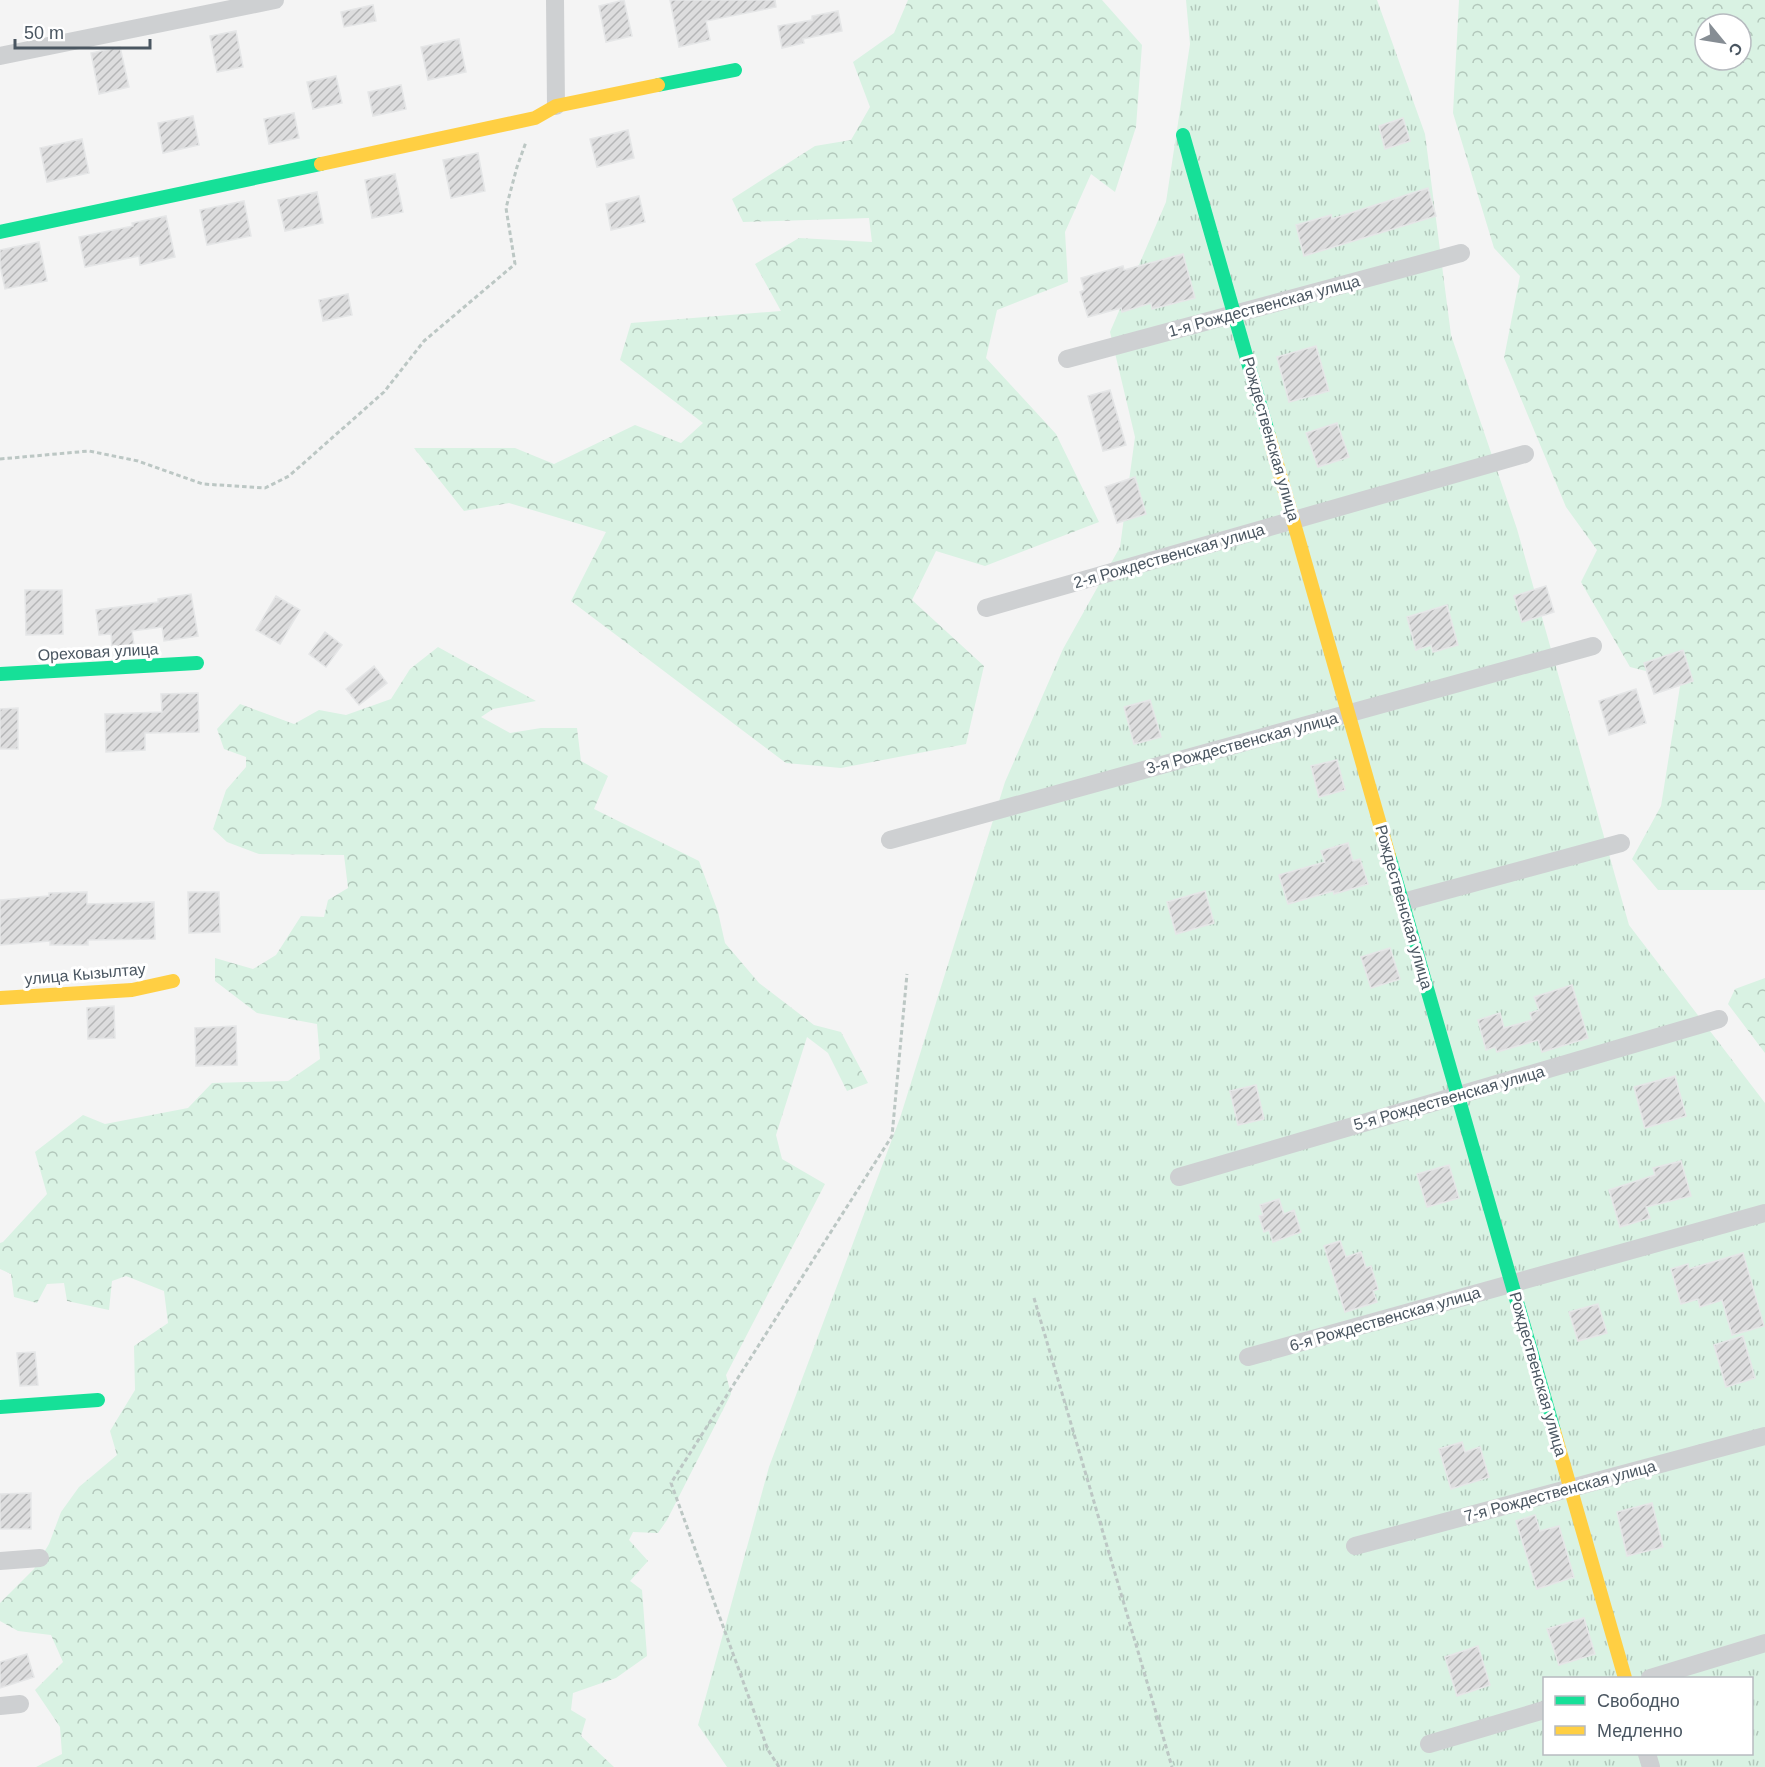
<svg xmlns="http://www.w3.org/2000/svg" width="1765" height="1767" font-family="Arial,sans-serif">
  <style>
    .grass { fill: url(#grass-tufts); fill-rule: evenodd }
    .forest { fill: url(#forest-crowns); fill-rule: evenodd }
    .building { fill: url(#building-hatch); stroke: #e5e6e7; stroke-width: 1.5 }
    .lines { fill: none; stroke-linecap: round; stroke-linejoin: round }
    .path { stroke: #bcc7c4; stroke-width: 3; stroke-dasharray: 4.5 3; stroke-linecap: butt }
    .street { stroke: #ced0d2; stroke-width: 18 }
    .fast { stroke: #16e098; stroke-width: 14 }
    .slow { stroke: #ffcf43; stroke-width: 14 }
    .labels { text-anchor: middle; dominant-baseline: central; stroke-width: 6; stroke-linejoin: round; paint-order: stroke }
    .street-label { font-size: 16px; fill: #4a5661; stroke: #fff }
  </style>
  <defs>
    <pattern id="grass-tufts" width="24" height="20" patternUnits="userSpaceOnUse" patternTransform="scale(1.5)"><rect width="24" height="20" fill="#d9f2e3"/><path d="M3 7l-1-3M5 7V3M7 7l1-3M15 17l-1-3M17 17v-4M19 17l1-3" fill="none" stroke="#b2c7bb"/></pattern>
    <pattern id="forest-crowns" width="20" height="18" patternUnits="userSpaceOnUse" patternTransform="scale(1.5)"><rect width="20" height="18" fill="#d9f2e3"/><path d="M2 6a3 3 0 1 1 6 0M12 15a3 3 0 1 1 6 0" fill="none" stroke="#b2c7bb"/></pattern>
    <pattern id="building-hatch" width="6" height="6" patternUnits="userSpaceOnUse" patternTransform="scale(1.5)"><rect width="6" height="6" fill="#ddddde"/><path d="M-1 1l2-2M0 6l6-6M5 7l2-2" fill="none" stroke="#b5b6b7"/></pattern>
  </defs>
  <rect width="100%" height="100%" fill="#f4f4f4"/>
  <!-- grass -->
  <path class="grass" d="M1186,0H1377L1425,134L1451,335L1517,529L1629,925L1765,1103V1767H727L698,1725L769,1467L900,1118L1005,782L1063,649L1120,547L1135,437L1110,332L1166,202L1190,44ZM1544,1678H1752V1754H1544Z"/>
  <!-- forest -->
  <path class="forest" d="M908,0H1102L1142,45L1136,127L1115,192L1091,174L1065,232L1068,282L997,310L986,358L1056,434L1099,522L985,566L936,551L912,600L984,666L966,744L841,768L786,763L571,601L606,532L509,503L464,511L414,448H515L554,464L635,425L681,443L703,423L620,360L631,323L781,311L755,264L799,238L872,242L869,218L743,222L732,199L815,146L851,140L870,107L853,62L894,33Z
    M1459,0H1765V890H1658L1632,859L1661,806L1681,680L1630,667L1581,582L1597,550L1566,507L1504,358L1520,276L1494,248L1453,113ZM1705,24H1741V60H1705Z
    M438,647L536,701L493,709L481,717L510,733L541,728H577L581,761L608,776L594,809L699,861L718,912L725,943L759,983L814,1025L841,1032L868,1083L847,1091L828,1053L807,1037L776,1135L782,1159L825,1184L726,1375L731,1394L667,1520L658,1533L633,1532L629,1540L648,1561L630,1581L642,1590L647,1656L616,1678L573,1693L571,1710L586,1719L581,1736L614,1767H36L62,1754L60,1727L35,1690L63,1662L51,1635L18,1631L0,1621V1603L34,1569L49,1544L61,1512L79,1487L117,1455L110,1431L135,1390L134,1346L168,1323L164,1291L126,1276L112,1281L109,1310L67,1301L64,1283L47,1284L37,1303L14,1297L11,1274L0,1269V1243L3,1242L47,1194L35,1152L83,1115L105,1124L188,1108L212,1083L288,1081L320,1059L317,1024L257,1013L215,981V958L253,969L276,955L301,916L324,917L328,900L348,888L344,855L259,854L227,842L213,829L226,790L246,767V757L224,749L217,729L240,704L294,724L319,710L346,715L391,699L410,669Z
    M1765,978V1053L1728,1004L1735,989Z"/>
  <!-- building -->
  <path class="building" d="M624,0L632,36L606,42L599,6Z
    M670,0H775L776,7L706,21L710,40L679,47Z
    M373,5L376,21L344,27L341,12Z
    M838,11L842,31L803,39L804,43L782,48L778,26L812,20V16Z
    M236,31L243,67L217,72L210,36Z
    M459,39L466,72L428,80L421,47Z
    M120,47L129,87L99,94L91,53Z
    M336,76L342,103L313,109L307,82Z
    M401,85L406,109L373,116L368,92Z
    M294,113L299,138L269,144L264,119Z
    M193,116L199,145L163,153L158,123Z
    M1403,118L1410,141L1385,149L1379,126Z
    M628,130L634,158L597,167L590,139Z
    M82,139L89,173L47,182L40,148Z
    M478,153L485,191L451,198L443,160Z
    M395,174L403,212L372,218L365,180Z
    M1428,188L1436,216L1304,256L1296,225L1331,215L1332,219Z
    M317,192L323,223L285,231L278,200Z
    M639,196L645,222L611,230L606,204Z
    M244,201L251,236L207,245L200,210Z
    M166,216L175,257L140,265L139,256L85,267L79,237L133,226L132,223Z
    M39,242L47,281L5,289L0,265V250Z
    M1183,254L1195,298L1152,309L1151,303L1122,312L1121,308L1088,317L1080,292L1084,290L1081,278L1123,266L1124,270Z
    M348,294L352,315L323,321L319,300Z
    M1316,346L1329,391L1289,402L1277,357Z
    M1110,390L1126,445L1103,451L1088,396Z
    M1337,423L1349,457L1318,467L1306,433Z
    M1135,477L1146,514L1117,523L1105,487Z
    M1546,586L1554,612L1522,622L1514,596Z
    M25,590H62L63,634L26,635Z
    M191,594L198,636L164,641L162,627L132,631L134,645L112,647L111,634L99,635L96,610L158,602V599Z
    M276,596L300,610L280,644L256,630Z
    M1447,605L1458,645L1433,652L1431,645L1416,650L1407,617Z
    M325,632L342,645L326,667L309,654Z
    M1683,650L1693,681L1654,694L1644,663Z
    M374,666L387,683L359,705L346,689Z
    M1636,689L1646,723L1609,735L1599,701Z
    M198,693L199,732L145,733V750L106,752L105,714L162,712L161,694Z
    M1150,700L1161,737L1134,744L1124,707Z
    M18,708V749H0V709Z
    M1337,760L1345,790L1319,797L1311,766Z
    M1348,843L1353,861L1360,859L1368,884L1334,894L1333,891L1288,904L1279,875L1325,862L1321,851Z
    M1205,891L1214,923L1176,934L1167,902Z
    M87,892V904L154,902L155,939L88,940V945H50V941L0,945V900L49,896V893Z
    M188,892H219L220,932L189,933Z
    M1390,948L1400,979L1371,988L1361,957Z
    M1572,985L1588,1038L1542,1052L1538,1040L1497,1052L1495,1047L1486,1050L1478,1020L1500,1013L1504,1028L1532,1020L1530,1013L1539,1010L1534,997Z
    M114,1006L115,1038L88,1039L87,1008Z
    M236,1026L237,1065L196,1066L195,1028Z
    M1675,1076L1686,1116L1645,1128L1634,1087Z
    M1256,1085L1264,1119L1238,1125L1230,1091Z
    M1681,1161L1691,1196L1646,1207L1650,1218L1620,1227L1609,1190L1655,1175L1653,1168Z
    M1449,1165L1459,1198L1427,1207L1417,1174Z
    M1279,1199L1284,1214L1294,1210L1301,1232L1273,1242L1269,1230L1264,1232L1259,1216L1263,1215L1260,1205Z
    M1340,1241L1346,1257L1361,1252L1366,1268L1371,1266L1378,1289L1373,1291L1377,1302L1345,1312L1324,1246Z
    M1743,1253L1764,1326L1732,1335L1722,1300L1700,1307L1698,1299L1681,1304L1671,1269L1688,1264L1689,1269Z
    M1598,1304L1607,1333L1578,1341L1569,1312Z
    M1743,1336L1755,1378L1726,1387L1714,1345Z
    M35,1352L38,1385L20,1386L17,1353Z
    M1462,1442L1465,1452L1480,1447L1489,1477L1451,1489L1439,1449Z
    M31,1493V1529H0V1494Z
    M1652,1503L1663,1547L1627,1556L1617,1512Z
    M1535,1515L1540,1531L1559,1526L1574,1577L1537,1589L1516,1521Z
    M1584,1618L1595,1654L1559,1665L1547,1629Z
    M1478,1646L1490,1685L1457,1696L1445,1657Z
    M27,1654L34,1677L0,1688V1662Z"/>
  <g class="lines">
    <!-- path -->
    <path class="path" d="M0,459L89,451L138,461L203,484L265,488L289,476L384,392L424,341L515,264L506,208L517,167L526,142
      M1034,1298L1172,1767
      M779,1767L768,1750L671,1483L892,1136L907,974"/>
    <!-- street -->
    <path class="street" d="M555,0L556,106
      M0,56L275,0
      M1067,359L1461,253
      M986,608L1525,454
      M890,840L1593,646
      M1403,902L1621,843
      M1179,1177L1719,1019
      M1248,1357L1765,1213
      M1355,1546L1765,1436
      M0,1561L40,1558
      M1650,1678L1765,1643
      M0,1706L20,1704
      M1429,1744L1544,1710
      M1647,1754L1651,1767"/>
    <!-- fast -->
    <path class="fast" d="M658,85L735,70
      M1183,135L1269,436
      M0,232L321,164
      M0,674L197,663
      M1389,856L1554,1431
      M0,1407L98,1400"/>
    <!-- slow -->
    <path class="slow" d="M321,164L535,118L556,106L658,85
      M1269,436L1389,856
      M0,998L132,990L173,981
      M1554,1431L1625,1678"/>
  </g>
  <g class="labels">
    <!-- street labels -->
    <g class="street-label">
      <text transform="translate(1264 306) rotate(-15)">1-я Рождественская улица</text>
      <text transform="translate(1271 439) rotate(74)">Рождественская улица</text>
      <text transform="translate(1169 556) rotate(-16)">2-я Рождественская улица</text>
      <text transform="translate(98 652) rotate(-3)">Ореховая улица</text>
      <text transform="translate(1242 743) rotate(-15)">3-я Рождественская улица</text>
      <text transform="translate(1404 907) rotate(74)">Рождественская улица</text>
      <text transform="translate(85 974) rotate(-5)">улица Кызылтау</text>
      <text transform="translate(1449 1098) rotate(-16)">5-я Рождественская улица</text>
      <text transform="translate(1385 1319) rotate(-16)">6-я Рождественская улица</text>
      <text transform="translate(1538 1374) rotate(74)">Рождественская улица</text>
      <text transform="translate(1560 1491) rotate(-15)">7-я Рождественская улица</text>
    </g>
  </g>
  <!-- legend -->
  <rect x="1543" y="1677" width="210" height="78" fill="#ffffff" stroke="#b7bbc0" stroke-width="1.5"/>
  <rect x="1555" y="1696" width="30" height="9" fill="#16e098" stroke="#b7bbc0" stroke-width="1.5"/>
  <text x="1597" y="1707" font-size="18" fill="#4a5661">Свободно</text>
  <rect x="1555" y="1726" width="30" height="9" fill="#ffcf43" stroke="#b7bbc0" stroke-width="1.5"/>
  <text x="1597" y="1737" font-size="18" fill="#4a5661">Медленно</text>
  <!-- north arrow -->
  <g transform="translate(1723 42) rotate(120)"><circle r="28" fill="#ffffff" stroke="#b7bbc0" stroke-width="1.5"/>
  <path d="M0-4.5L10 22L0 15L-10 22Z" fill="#868d94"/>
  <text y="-9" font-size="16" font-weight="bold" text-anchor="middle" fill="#4a5661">С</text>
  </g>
  <!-- scale -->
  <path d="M15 39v9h135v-9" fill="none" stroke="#4a5661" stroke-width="3"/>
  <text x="24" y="39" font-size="18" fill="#4a5661" stroke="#ffffff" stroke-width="4.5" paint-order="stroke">50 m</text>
</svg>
